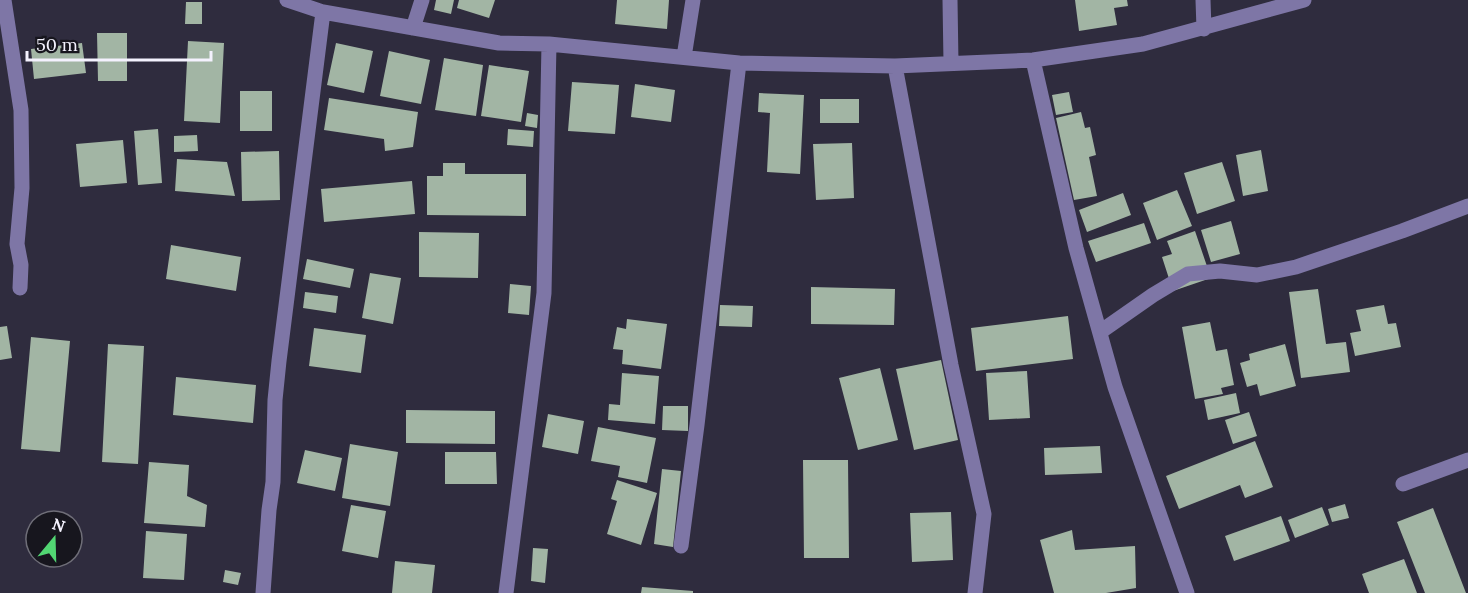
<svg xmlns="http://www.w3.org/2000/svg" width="1468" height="593" font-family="Lora,serif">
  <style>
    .building { fill: #a2b5a4 }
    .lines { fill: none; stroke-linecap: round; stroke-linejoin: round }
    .minor { stroke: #7e76a6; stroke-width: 15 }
  </style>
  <rect width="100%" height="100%" fill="#2f2c3e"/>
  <!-- building -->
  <path class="building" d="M436,0H454L451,14L434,10Z
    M459,0H495L489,18L457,8Z
    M617,0H669L667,29L615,24Z
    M1075,0H1127L1128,6L1114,8L1117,25L1079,31Z
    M186,2H202V24H185Z
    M97,33H127V81H98Z
    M188,41L224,43L220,123L184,121Z
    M82,43L86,73L34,79L31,49Z
    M336,43L373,51L364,93L327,85Z
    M389,51L430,60L421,104L380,96Z
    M444,58L483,65L476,116L435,110Z
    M489,65L529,71L521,122L481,116Z
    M572,82L619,85L615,134L568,131Z
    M635,84L675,90L671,122L631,117Z
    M240,91H272V131H240Z
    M1069,92L1073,112L1056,115L1052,95Z
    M759,93L804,95L800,174L767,172L770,113L758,112Z
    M329,98L418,112L413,147L385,151L384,139L324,130Z
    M820,99H859V123H820Z
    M1081,112L1085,128L1090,127L1096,155L1089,157L1097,196L1074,200L1056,118Z
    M527,113L538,115L537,128L525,126Z
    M158,129L162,183L138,185L134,131Z
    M508,129L534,131L533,147L507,145Z
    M197,135L198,151L174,152V136Z
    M123,140L127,183L80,187L76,144Z
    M852,143L854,198L816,200L813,144Z
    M1261,150L1268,191L1243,196L1236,155Z
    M279,151L280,200L242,201L241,152Z
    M177,159L227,162L235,196L175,191Z
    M1222,162L1235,201L1197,214L1184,173Z
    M443,163H465V174H526V216L427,215V176H443Z
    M412,181L415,214L324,222L321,189Z
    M1177,190L1192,226L1157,240L1143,203Z
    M1123,193L1131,215L1087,232L1079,210Z
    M1231,221L1240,254L1211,262L1201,230Z
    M1144,223L1151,243L1096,262L1088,241Z
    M1195,231L1211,278L1173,291L1162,257L1172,254L1167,241Z
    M419,232L479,233L478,278L419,277Z
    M171,245L241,257L236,291L166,279Z
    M307,259L354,269L350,288L303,279Z
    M370,273L401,278L393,324L362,318Z
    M510,284L531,286L529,315L508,313Z
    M811,287L895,289L894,325L811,324Z
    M1318,289L1326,344L1346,342L1350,372L1301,378L1289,292Z
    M305,292L338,296L336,313L303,308Z
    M720,305L753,306L752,327L719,326Z
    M1384,305L1388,324L1396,323L1401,347L1355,356L1350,333L1361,331L1356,310Z
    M1068,316L1073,359L976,371L971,328Z
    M627,319L667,324L661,369L622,364L623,350L613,349L617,327L626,329Z
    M1210,322L1216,351L1227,349L1234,385L1221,388L1223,394L1195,399L1182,327Z
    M7,326L12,358L0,360V327Z
    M314,328L366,335L361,373L309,366Z
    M31,337L70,341L60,452L21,449Z
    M108,344L144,346L138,464L102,462Z
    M1285,344L1296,386L1260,396L1257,384L1247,387L1240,363L1250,360L1249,354Z
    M941,360L958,440L914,450L896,369Z
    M880,368L898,440L858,450L839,378Z
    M1027,371L1030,418L989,420L986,373Z
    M622,373L659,376L655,424L608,420L609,404L620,405Z
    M176,377L256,385L253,423L173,415Z
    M1236,393L1240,413L1208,420L1204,400Z
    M663,406H688V431L662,430Z
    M406,410L495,411V444L406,443Z
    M1249,412L1257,436L1233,444L1225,420Z
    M548,414L584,421L578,454L542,447Z
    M598,427L656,438L647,483L618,477L620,466L591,461Z
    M1255,441L1273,487L1245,498L1240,485L1179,509L1166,476Z
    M350,444L398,452L390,506L342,498Z
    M1100,446L1102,473L1045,475L1044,448Z
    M305,450L342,458L335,491L297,483Z
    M445,452H496L497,484H445Z
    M803,460H848L849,558H804Z
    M149,462L189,465L187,496L207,505L205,527L144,523Z
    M662,469L681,471L673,547L654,544Z
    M617,480L657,493L641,545L607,534L617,501L611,499Z
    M1345,504L1349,518L1332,522L1328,509Z
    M351,505L386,511L378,558L342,551Z
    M1322,507L1329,525L1295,538L1288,520Z
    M1433,508L1466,593H1425L1397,522Z
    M951,512L953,560L912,562L910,513Z
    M1281,516L1290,541L1234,561L1225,536Z
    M1072,530L1075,550L1135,546L1136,588L1106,593H1054L1040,540Z
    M146,531L187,534L184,580L143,578Z
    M533,548L548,549L545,583L531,581Z
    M1404,559L1417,593H1369L1362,574Z
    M395,561L435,565L432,593H392Z
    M225,570L241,573L238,585L223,582Z
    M642,587L693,591V593H641Z"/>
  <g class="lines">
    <!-- minor -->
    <path class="minor" d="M4,0L21,110L22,188L17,244L21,265L20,288
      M287,0L323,12L499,43L549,44L739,63L895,66L1033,60L1143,44L1304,0
      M950,0L951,63
      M1203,0L1204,29
      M413,28L422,0
      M684,57L693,0
      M1033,60L1076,248L1115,387L1187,593
      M895,66L951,365L984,514L975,593
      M1100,332L1153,295L1188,274L1220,271L1257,275L1296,267L1402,231L1468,206
      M1403,484L1468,460
      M681,546L697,425L739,63
      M263,593L269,510L273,482L275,400L279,361L323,12
      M506,593L544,293L549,44"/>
  </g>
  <!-- north arrow -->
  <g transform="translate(54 539) rotate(19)"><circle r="28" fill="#17161e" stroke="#6f6e78" stroke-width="1.5"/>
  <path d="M0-4.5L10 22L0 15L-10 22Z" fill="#52d673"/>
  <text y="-9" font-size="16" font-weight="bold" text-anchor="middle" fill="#f4f2fe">N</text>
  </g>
  <!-- scale -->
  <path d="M27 51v9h184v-9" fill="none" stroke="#f4f2fe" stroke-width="3"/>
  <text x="36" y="51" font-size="18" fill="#f4f2fe" stroke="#17161e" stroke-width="4.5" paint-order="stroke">50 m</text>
</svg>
